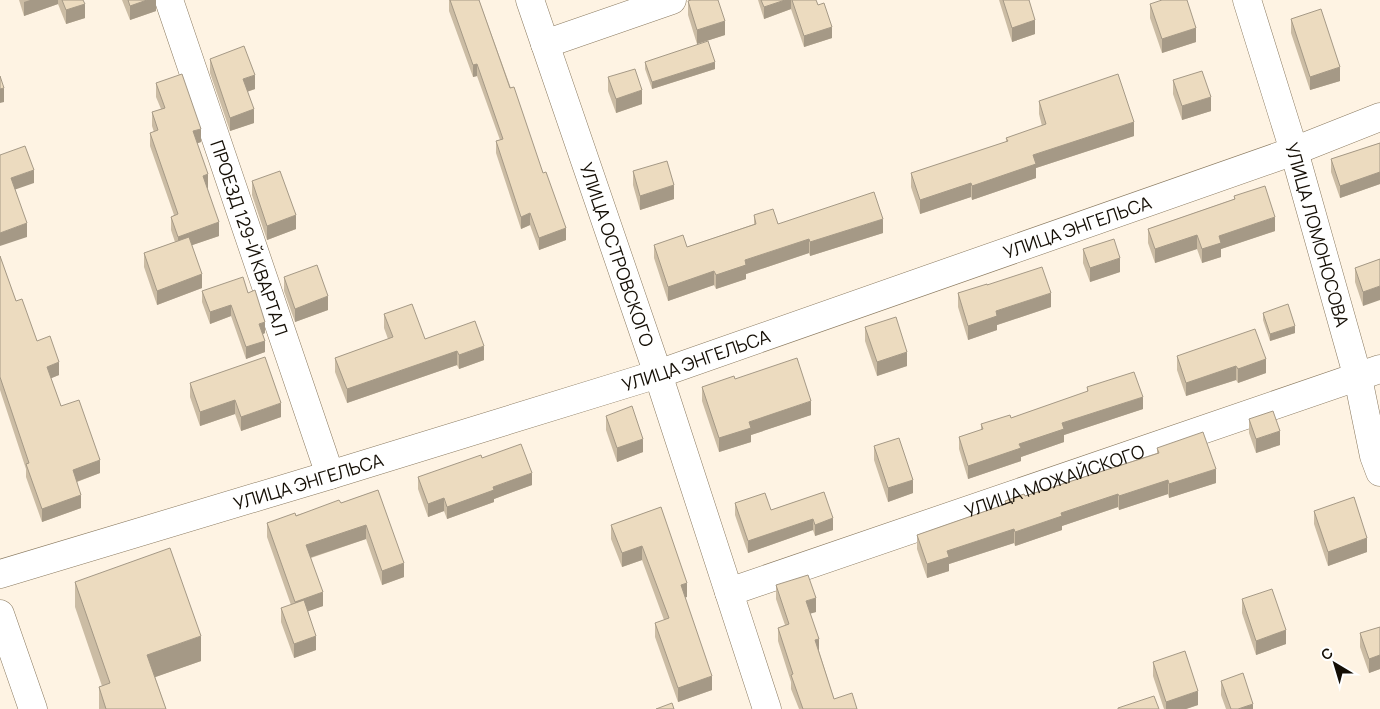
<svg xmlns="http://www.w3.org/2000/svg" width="1380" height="709" font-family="Manrope,sans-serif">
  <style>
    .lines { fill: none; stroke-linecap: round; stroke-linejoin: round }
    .street-casing { stroke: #8a7a60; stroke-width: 29 }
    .secondary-casing { stroke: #8a7a60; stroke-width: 29 }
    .street { stroke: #fff; stroke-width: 28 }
    .secondary { stroke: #fff; stroke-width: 28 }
    .wall { fill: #cbbca4 }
    .shaded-wall { fill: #a59986 }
    .building { fill: #ecdbbf; stroke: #a59986 }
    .labels { text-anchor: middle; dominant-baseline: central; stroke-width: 4.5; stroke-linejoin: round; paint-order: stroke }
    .street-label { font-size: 18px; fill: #140e05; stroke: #fff }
  </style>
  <rect width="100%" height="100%" fill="#fef3e3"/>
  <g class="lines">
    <defs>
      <g id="street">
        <path id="s1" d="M169,0L330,475"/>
        <path id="s2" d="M530,0L658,374L767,709"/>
        <path id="s3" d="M1247,0L1294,151L1358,378L1374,456L1380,472"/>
        <path d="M545,44L672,0"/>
        <path id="s4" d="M0,574L330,475L658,374L1294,151L1380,117"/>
        <path id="s5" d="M729,592L1380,369"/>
      </g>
      <path id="secondary" d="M0,614L33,709"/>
    </defs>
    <!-- street casing -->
    <use href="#street" class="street-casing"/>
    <!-- secondary casing -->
    <use href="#secondary" class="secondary-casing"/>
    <!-- street -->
    <use href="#street" class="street"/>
    <!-- secondary -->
    <use href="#secondary" class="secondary"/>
  </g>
  <!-- wall -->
  <path class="wall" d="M19,0H83L85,18L66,24L58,4L24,16Z
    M122,0H156V11L130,20Z
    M449,0H479L566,240L539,250L530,225L521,229L496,153V141L500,140L477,76L473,77L449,11Z
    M758,0H816L832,38L804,47L791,9L764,19Z
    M999,0H1029L1035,34L1012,42Z
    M688,1L725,35L697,44L688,15Z
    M1150,4L1196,42L1162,53L1150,18Z
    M1291,19L1340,81L1310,90L1291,33Z
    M210,59L255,89L247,92L254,123L230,131L210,73Z
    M645,62L715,69L652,89L645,69Z
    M608,77L642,104L616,113L608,91Z
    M1173,80L1211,111L1182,120L1173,94Z
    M156,83L201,142L197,143L208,188H207L219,236L192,245L202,288L157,305L144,267V253L175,242L171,230V217L174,215L150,146V133L154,132L152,126V112L161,109L156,97Z
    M1039,101L1134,136L1036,168V178L972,200L971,197L920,214L911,187V173L1006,142V138L1042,126L1039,114Z
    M1380,143V184L1340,198L1331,172V159Z
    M633,171L674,199L640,210L633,185Z
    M252,181L296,229L267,240L252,195Z
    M1234,196L1275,231L1221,249V257L1202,263L1197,249L1155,263L1148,243V229L1234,199Z
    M754,215L778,224L883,233L810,256L809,253L746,274V279L716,289L714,285L668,301L654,258V245L687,247L754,224Z
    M1083,249L1120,272L1090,282L1083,263Z
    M0,256L16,301L37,341L59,375L51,378L61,406L100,473L77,482L81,508L42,522L26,477V469L0,390Z
    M1380,259L1363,306L1355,282V268Z
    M284,277L328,310L295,322L284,291Z
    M987,285L1051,307L997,325V330L968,340L958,307V293Z
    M202,291L248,293L265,333L263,334L265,352L246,359L231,316L210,324L202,302Z
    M1263,313L1295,333L1270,341L1263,320Z
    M384,314L425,339L484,360L459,369L457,365L347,403L335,372V358L388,339L384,328Z
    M865,327L907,366L877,376L865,341Z
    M1177,356L1266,359V373L1238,383L1236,380L1186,396L1177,370Z
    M735,379L811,415L751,435V442L719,452L702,401V387Z
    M190,383L281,417L241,431L235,414L200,426L190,397Z
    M1087,387L1143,409L1064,435V442L1021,457V461L968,479L959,449V437L981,430V424L1011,418L1087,392Z
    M606,416L643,452L617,462L606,430Z
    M1249,419L1280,445L1256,453L1249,433Z
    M874,446L913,493L888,502L874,460Z
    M1157,448L1216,483L1169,498L1168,494L1119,510L1118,507L1062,526V530L1015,546L1014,543L949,564V571L927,578L917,549V535L1005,504V501L1025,496L1157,453Z
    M482,458L532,485L494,499V502L447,519L444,511L428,517L418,489V477Z
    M378,490L404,577L382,585L366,539L311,558L323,606L308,611L316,650L294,658L281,622V608L291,605L267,537V523L341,503Z
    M824,492L833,530L815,536L813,530L748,553L735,515V503L771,510Z
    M661,507L687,597H685L712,690L678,702L655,637V623L664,620L642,560L622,567L611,539V525Z
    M1314,511L1367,552L1328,566L1314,524Z
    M75,582L201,661L155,677L166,709H99V687L102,686L75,607Z
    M776,585L816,612L810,613L819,651L834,699L857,709H799L791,689V682L778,641V628L785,625L776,599Z
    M1242,599L1286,644L1256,655L1242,613Z
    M1380,627V669L1369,673L1360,647V633Z
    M1153,662L1198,705L1186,709H1164L1153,676Z
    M1221,681L1253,709H1226L1221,695Z"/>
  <!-- shaded-wall -->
  <path class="shaded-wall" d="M30,0H58V4L24,16V2Z
    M147,0H156V11L130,20V6Z
    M785,0H791V9L764,19V7Z
    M85,4V18L66,24V10Z
    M1035,20V34L1012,42V28Z
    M725,21V35L697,44V30Z
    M832,27V38L804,47V36Z
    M1196,28V42L1162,53V39Z
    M715,62V69L652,89V82Z
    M477,64V76L473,77V65Z
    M1340,67V81L1310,90V77Z
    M255,75V89L243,93V79Z
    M4,88V102L0,103V89Z
    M642,90V104L616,113V99Z
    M1211,97V111L1182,120V106Z
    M254,109V123L230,131V118Z
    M1134,122V136L1036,168V178L972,200V186L1033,155Z
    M201,129V142L193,145V131Z
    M34,170V183L11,191V178Z
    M1380,172V184L1340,198V186Z
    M208,174V188L203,190V176Z
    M971,183V197L920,214V200Z
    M674,185V199L640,210V196Z
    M530,213V225L521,229V217Z
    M296,215V229L267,240V226Z
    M1275,217V231L1221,249V257L1202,263V249L1219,236Z
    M883,219V233L810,256V242Z
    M219,222V236L178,250V237Z
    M27,223V237L0,246V233Z
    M566,228V240L539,250V238Z
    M1197,235V249L1155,263V249Z
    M809,239V253L746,274V279L716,289V275L745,260Z
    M1120,258V272L1090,282V268Z
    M714,271V285L668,301V287Z
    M202,274V288L157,305V291Z
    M1380,286V300L1363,306V292Z
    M1051,293V307L997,325V330L968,340V326L996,311Z
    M328,296V310L295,322V309Z
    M231,305V316L210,324V312Z
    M265,322V333L259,336V324Z
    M1295,326V333L1270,341V334Z
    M265,341V352L246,359V347Z
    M484,346V360L459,369V355Z
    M457,351V365L347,403V389Z
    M907,352V366L877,376V362Z
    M1266,359V373L1238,383V369Z
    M59,362V375L47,380V367Z
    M1236,366V380L1186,396V383Z
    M1143,397V409L1064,435V442L1021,457V461L968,479V466L1019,444L1062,423Z
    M235,400V414L200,426V412Z
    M811,401V415L751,435V442L719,452V438L749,422Z
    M281,403V417L241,431V417Z
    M1280,431V445L1256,453V439Z
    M643,439V452L617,462V448Z
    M100,460V473L73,483V470Z
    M1216,469V483L1169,498V484Z
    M532,473V485L494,499V502L447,519V507L493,487Z
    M913,480V493L888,502V488Z
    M1168,480V494L1119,510V496Z
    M1118,494V507L1062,526V530L1015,546V532L1061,513Z
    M81,495V508L42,522V509Z
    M444,498V511L428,517V504Z
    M833,518V530L815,536V525Z
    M813,519V530L748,553V541Z
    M366,525V539L306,559V545Z
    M1014,529V543L949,564V571L927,578V564L947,551Z
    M1367,538V552L1328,566V552Z
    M642,546V560L622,567V553Z
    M404,563V577L382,585V571Z
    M687,583V597L681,599V585Z
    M323,592V606L295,616V602Z
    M816,598V612L806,615V601Z
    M1286,630V644L1256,655V641Z
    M201,636V661L147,680V655Z
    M316,636V650L294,658V644Z
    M819,639V653L815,640Z
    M1380,655V669L1369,673V659Z
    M712,676V690L678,702V688Z
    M1198,691V705L1186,709H1166V702Z
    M1253,704V709H1238Z"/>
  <!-- building -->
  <path class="building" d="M62,0H83L85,4L66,10Z
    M128,0H147L130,6Z
    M450,0H479L510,88L514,87L543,173L546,172L566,228L539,238L530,213L521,217L496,141L503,139L477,64L473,65Z
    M691,0H718L725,21L697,30L688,1Z
    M761,0H785L764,7Z
    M792,0H816L818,5L824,3L832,27L804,36Z
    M1003,0H1029L1035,20L1012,28Z
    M1162,0H1187L1196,28L1162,39L1150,4Z
    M1321,9L1340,67L1310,77L1291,19Z
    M708,41L715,62L652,82L645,62Z
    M244,46L255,75L243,79L254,109L230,118L210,59Z
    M635,69L642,90L616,99L608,77Z
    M1202,71L1211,97L1182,106L1173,80Z
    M182,74L201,129L193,131L208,174L203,176L219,222L178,237L171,217L178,214L150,133L158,130L152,112L165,108L156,83Z
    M1118,74L1134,122L1033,155L1036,164L972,186L971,183L920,200L911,173L1008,141L1006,138L1046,124L1039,101Z
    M0,76L4,88L0,89Z
    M1380,143V172L1340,186L1331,159Z
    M25,146L34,170L11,178L27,223L0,233V155Z
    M667,161L674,185L640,196L633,171Z
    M280,171L296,215L267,226L252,181Z
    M1265,186L1275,217L1219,236L1221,243L1202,249L1197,235L1155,249L1148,229L1235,199L1234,196Z
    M874,192L883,219L810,242L809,239L745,260L746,265L716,275L714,271L668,287L654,245L683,235L687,247L756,224L754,215L773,209L778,224Z
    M189,237L202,274L157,291L144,253Z
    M1114,239L1120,258L1090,268L1083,249Z
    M0,256L16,301L22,299L37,341L50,336L59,362L47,367L61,406L79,400L100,460L73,470L81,495L42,509L26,464L29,463L0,377Z
    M1380,259V286L1363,292L1355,268Z
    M317,265L328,296L295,309L284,277Z
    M1042,267L1051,293L996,311L997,316L968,326L958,293L987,284V285Z
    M243,277L248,293L255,290L265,322L259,324L265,341L246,347L231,305L210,312L202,291Z
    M412,304L425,339L475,321L484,346L459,355L457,351L347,389L335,358L393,337L384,314Z
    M1288,304L1295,326L1270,334L1263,313Z
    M896,317L907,352L877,362L865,327Z
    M1255,329L1266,359L1238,369L1236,366L1186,383L1177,356Z
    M265,357L281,403L241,417L235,400L200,412L190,383Z
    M797,358L811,401L749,422L751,428L719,438L702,387L734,376L735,379Z
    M1134,372L1143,397L1062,423L1064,429L1019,444L1021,448L968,466L959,437L983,429L981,424L1010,415L1011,418L1088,391L1087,387Z
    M632,406L643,439L617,448L606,416Z
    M1273,411L1280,431L1256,439L1249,419Z
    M1203,432L1216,469L1169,484L1168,480L1119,496L1118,494L1061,513L1062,516L1015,532L1014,529L947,551L949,557L927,564L917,535L1006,504L1005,501L1024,494L1025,496L1159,453L1157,448Z
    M899,438L913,480L888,488L874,446Z
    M521,444L532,473L493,487L494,490L447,507L444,498L428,504L418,477L481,455L482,458Z
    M378,490L404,563L382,571L366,525L306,545L323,592L295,602L267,523L295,513L296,516L339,500L341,503Z
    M824,492L833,518L815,525L813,519L748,541L735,503L765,493L771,510Z
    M1354,497L1367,538L1328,552L1314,511Z
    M661,507L687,583L681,585L712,676L678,688L655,623L669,618L642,546L622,553L611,525Z
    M170,548L201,636L147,655L166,709H106L99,687L110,683L75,582Z
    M808,575L816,598L806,601L819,639L815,640L834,699L852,693L857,709H803L791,675L793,674L778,628L789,624L776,585Z
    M1272,589L1286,630L1256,641L1242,599Z
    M304,600L316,636L294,644L281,608Z
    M1380,627V655L1369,659L1360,633Z
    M1185,651L1198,691L1166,702L1153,662Z
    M1243,673L1253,704L1238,709H1231L1221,681Z
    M1154,696L1159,709H1118V708Z
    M672,703L674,709H656Z"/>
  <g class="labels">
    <!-- street labels -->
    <g class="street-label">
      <text stroke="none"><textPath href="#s4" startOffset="1132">УЛИЦА ЭНГЕЛЬСА</textPath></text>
      <text stroke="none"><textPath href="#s3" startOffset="245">УЛИЦА ЛОМОНОСОВА</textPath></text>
      <text stroke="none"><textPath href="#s1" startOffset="251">ПРОЕЗД 129-Й КВАРТАЛ</textPath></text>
      <text stroke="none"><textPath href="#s2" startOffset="269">УЛИЦА ОСТРОВСКОГО</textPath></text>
      <text stroke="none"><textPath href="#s4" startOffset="728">УЛИЦА ЭНГЕЛЬСА</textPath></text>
      <text stroke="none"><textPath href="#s5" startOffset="344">УЛИЦА МОЖАЙСКОГО</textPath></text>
      <text stroke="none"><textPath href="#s4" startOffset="322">УЛИЦА ЭНГЕЛЬСА</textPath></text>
    </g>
  </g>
  <!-- north arrow -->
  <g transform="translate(1335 664) rotate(322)" stroke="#ffffff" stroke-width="4" paint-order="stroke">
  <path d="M0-4L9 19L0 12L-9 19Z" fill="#140e05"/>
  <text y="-8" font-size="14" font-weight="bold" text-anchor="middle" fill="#140e05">С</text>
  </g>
</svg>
